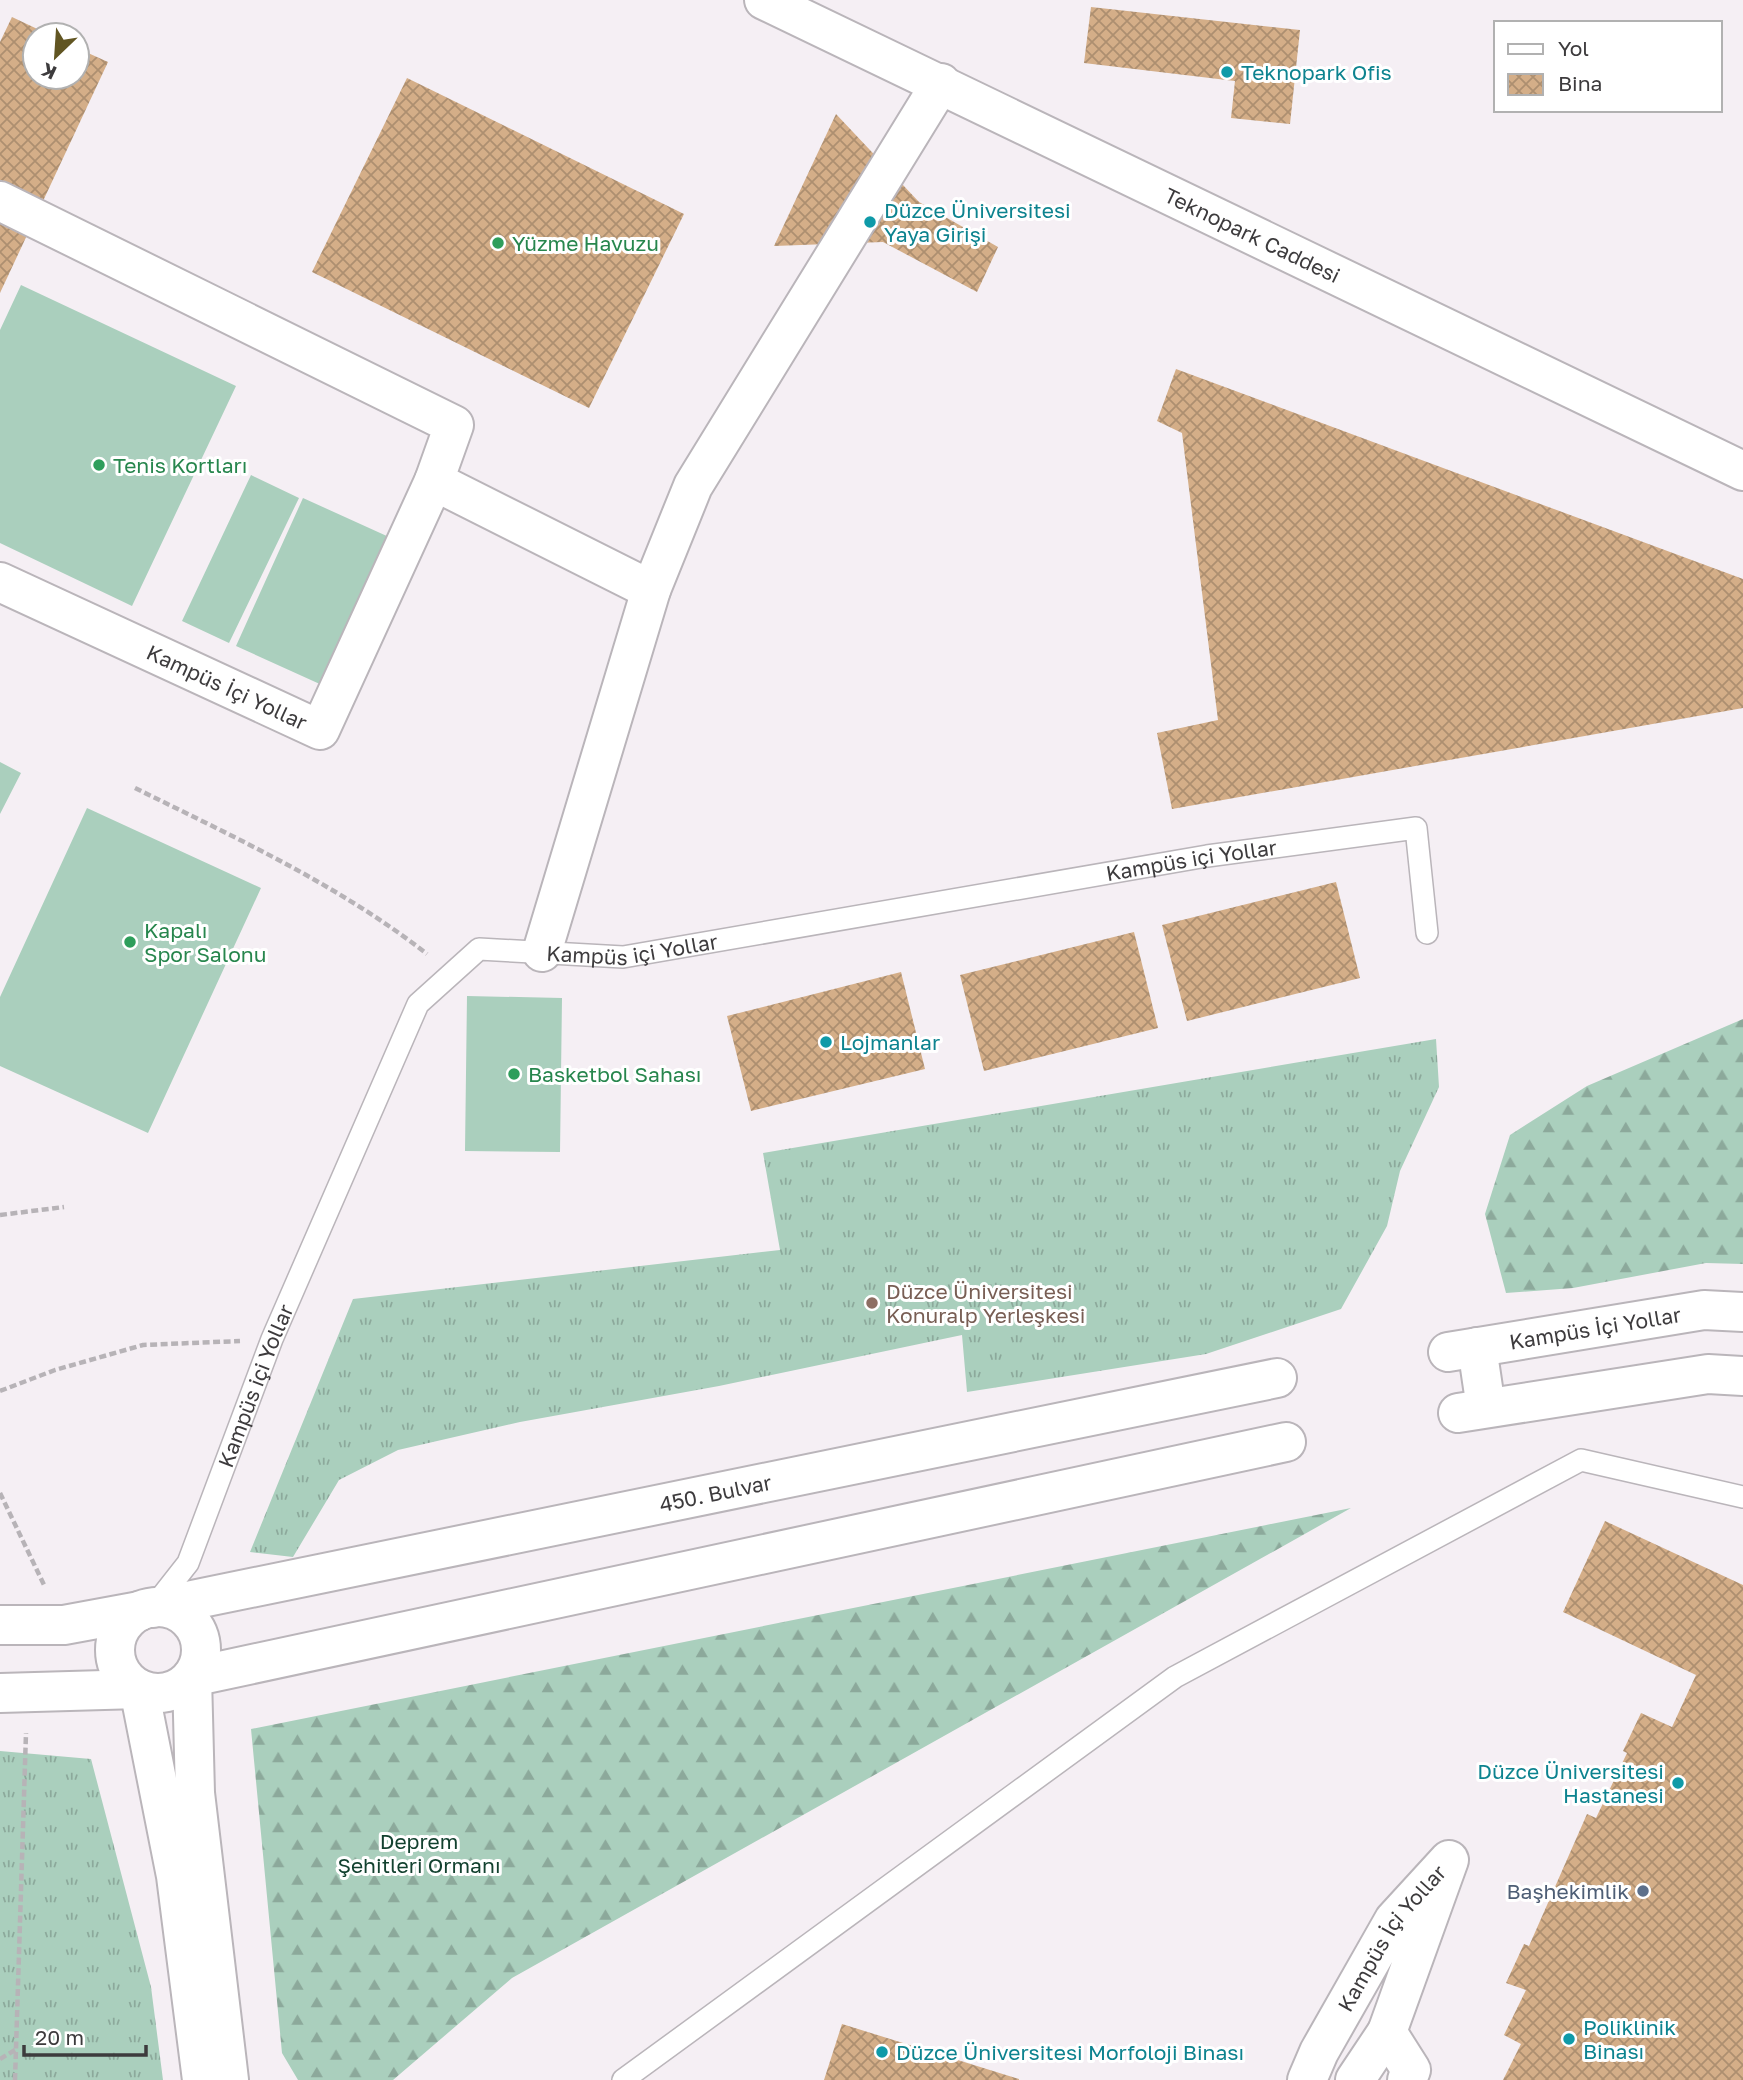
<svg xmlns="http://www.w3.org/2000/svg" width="1743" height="2080" font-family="'Golos Text',sans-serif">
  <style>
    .grass { fill: url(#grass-tufts) }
    .forest { fill: url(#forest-firs) }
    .garden { fill: #aacfbd }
    .building { fill: url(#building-cross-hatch) }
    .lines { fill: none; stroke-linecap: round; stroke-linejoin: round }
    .lane-casing { stroke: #bab5ba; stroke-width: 24 }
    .street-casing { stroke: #bab5ba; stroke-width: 42 }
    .secondary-casing { stroke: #bab5ba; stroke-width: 42 }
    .path { stroke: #b7b3b7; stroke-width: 4.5; stroke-dasharray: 7 3.5; stroke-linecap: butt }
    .lane { stroke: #fff; stroke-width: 21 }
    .street { stroke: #fff; stroke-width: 38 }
    .secondary { stroke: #fff; stroke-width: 38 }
    .culture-dot { fill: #0f9aa8; stroke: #fff; stroke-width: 2.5 }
    .leisure-dot { fill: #2e9e5b; stroke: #fff; stroke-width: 2.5 }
    .education-dot { fill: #8d6e63; stroke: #fff; stroke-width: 2.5 }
    .service-dot { fill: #5c6f8a; stroke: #fff; stroke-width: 2.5 }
    .labels { text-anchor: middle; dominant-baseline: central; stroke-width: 6; stroke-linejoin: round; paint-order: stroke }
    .culture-label { font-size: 21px; fill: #0d838f; stroke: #fff; text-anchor: start }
    .street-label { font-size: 21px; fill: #3d3b3d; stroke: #fff }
    .leisure-label { font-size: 21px; fill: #27864d; stroke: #fff; text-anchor: start }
    .education-label { font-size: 21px; fill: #785e54; stroke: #fff; text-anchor: start }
    .park-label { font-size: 21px; fill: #12412f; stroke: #fff }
    .service-label { font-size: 21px; fill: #4e5e75; stroke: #fff; text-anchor: end }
  </style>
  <defs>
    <pattern id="grass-tufts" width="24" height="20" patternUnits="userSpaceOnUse" patternTransform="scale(1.75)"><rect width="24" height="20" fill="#aacfbd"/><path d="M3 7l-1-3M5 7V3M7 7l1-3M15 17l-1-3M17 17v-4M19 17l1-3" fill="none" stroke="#8ca99b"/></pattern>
    <pattern id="forest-firs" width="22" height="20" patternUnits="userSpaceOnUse" patternTransform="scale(1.75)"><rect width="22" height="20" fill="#aacfbd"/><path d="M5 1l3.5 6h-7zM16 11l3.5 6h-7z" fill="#8ca99b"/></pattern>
    <pattern id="building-cross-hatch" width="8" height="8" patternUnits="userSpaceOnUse" patternTransform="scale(1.75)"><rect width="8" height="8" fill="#d4ae88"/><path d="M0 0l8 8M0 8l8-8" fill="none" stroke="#ad8f70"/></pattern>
  </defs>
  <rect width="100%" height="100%" fill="#f5eff4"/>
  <!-- grass -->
  <path class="grass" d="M1436,1039L1439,1087L1400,1171L1387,1226L1341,1309L1206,1354L967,1392L962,1335L719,1386L520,1422L398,1450L339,1480L293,1557L250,1552L353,1299L780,1250L763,1153Z
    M0,1751L91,1759L151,1987L163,2080H0Z"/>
  <!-- forest -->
  <path class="forest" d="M1743,1019V1264L1706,1263L1573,1288L1506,1293L1485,1214L1510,1135L1587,1086Z
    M1351,1508L512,1978L393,2080H298L282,2053L251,1729Z"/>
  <!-- garden -->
  <path class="garden" d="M21,285L236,386L132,606L0,543V330Z
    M251,475L299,498L229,643L182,621Z
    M303,498L400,542L333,690L236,646Z
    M0,762L21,773L0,814Z
    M87,808L261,888L148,1133L0,1066V997Z
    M467,996L562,998L560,1152L465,1151Z"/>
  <!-- building -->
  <path class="building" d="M1091,7L1300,30L1290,124L1231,118L1235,81L1084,63Z
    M12,17L50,35H35V77H77V48L108,62L0,293V42Z
    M407,78L684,214L589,408L312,272Z
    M836,114L919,202L998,247L977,292L883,242L774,246Z
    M1176,369L1743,579V708L1172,809L1157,733L1218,720L1182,433L1157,421Z
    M1336,882L1360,978L1187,1021L1162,925Z
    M1134,932L1158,1028L984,1071L960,975Z
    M901,972L925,1069L751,1111L727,1016Z
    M1605,1521L1743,1585V2080H1503L1521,2044L1504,2035L1526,1990L1506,1983L1524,1944L1529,1946L1587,1814L1596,1818L1627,1753L1623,1751L1641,1713L1672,1727L1696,1675L1563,1612Z
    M842,2024L1019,2079V2080H824Z"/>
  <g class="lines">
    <defs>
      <g id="lane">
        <path id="s1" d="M155,1605L188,1563L272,1339L418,1004L479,949L623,957L1207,856L1416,828L1427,933"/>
        <path d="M623,2080L1175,1677L1581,1460L1743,1497"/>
      </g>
      <g id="street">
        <path d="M0,201L454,425L434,481L651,590"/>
        <path id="s2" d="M0,582L320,730L434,481"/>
        <path d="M542,952L651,590L693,486L941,83"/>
        <path id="s3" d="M1307,2080L1319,2052L1394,1920L1449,1860L1387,2032L1411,2070L1407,2080"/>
        <path d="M1355,2080L1387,2032"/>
      </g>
      <g id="secondary">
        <path id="s4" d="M764,0L1743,471"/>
        <path d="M1477,1347L1486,1408"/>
        <path id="s5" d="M1448,1352L1704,1310L1743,1312"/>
        <path d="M1458,1413L1708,1374L1743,1376"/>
        <circle cx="158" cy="1650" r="43"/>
        <path id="s6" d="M153,1608L1277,1378"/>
        <path d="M0,1625H64L140,1611"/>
        <path d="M192,1677L1286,1442"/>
        <path d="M192,1677L195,1793L229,2080"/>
        <path d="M139,1689L176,1876L202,2080"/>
        <path d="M0,1693L139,1689"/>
      </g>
    </defs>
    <!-- lane casing -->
    <use href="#lane" class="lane-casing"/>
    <!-- street casing -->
    <use href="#street" class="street-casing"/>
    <!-- secondary casing -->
    <use href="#secondary" class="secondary-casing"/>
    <!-- path -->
    <path class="path" d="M135,788C234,837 339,885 427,954
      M0,1215L64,1207
      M0,1391L55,1370L143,1345L240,1341
      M0,1493L45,1587
      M0,2059L15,2050
      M15,2080L26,1733"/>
    <!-- lane -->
    <use href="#lane" class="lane"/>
    <!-- street -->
    <use href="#street" class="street"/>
    <!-- secondary -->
    <use href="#secondary" class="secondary"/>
  </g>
  <!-- markers -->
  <g class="culture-dot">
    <circle cx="1227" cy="72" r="7"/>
    <circle cx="870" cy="222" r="7"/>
    <circle cx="826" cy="1042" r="7"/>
    <circle cx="1678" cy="1783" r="7"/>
    <circle cx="1569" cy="2039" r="7"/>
    <circle cx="882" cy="2052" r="7"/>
  </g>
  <g class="leisure-dot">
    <circle cx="498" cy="243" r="7"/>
    <circle cx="99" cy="465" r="7"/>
    <circle cx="130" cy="942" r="7"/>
    <circle cx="514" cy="1074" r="7"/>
  </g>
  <circle class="education-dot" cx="872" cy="1303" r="7"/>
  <circle class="service-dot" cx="1643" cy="1891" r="7"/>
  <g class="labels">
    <!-- culture labels -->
    <g class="culture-label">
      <text x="1241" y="72">Teknopark Ofis</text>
      <text x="884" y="210">Düzce Üniversitesi<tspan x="884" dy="24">Yaya Girişi</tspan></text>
      <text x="840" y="1042">Lojmanlar</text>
      <text x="1664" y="1771" text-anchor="end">Düzce Üniversitesi<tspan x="1664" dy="24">Hastanesi</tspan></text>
      <text x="1583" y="2027">Poliklinik<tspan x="1583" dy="24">Binası</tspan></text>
      <text x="896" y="2052">Düzce Üniversitesi Morfoloji Binası</text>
    </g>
    <!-- street labels -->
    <g class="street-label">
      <text stroke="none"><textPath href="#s4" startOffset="542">Teknopark Caddesi</textPath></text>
      <text stroke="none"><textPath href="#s2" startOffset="250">Kampüs İçi Yollar</textPath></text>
      <text stroke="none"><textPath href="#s1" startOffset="1461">Kampüs içi Yollar</textPath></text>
      <text stroke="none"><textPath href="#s1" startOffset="894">Kampüs içi Yollar</textPath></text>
      <text stroke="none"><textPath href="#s5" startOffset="149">Kampüs İçi Yollar</textPath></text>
      <text stroke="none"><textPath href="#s1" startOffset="243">Kampüs içi Yollar</textPath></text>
      <text stroke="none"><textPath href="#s6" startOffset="574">450. Bulvar</textPath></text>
      <text stroke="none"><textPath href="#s3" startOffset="166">Kampüs İçi Yollar</textPath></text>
    </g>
    <!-- leisure labels -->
    <g class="leisure-label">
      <text x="512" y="243">Yüzme Havuzu</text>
      <text x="113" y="465">Tenis Kortları</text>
      <text x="144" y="930">Kapalı<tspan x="144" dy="24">Spor Salonu</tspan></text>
      <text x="528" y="1074">Basketbol Sahası</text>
    </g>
    <!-- education labels -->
    <g class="education-label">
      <text x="886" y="1291">Düzce Üniversitesi<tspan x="886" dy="24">Konuralp Yerleşkesi</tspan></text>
    </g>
    <!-- park labels -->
    <g class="park-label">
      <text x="419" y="1841">Deprem<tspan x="419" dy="24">Şehitleri Ormanı</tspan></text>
    </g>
    <!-- service labels -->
    <g class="service-label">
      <text x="1629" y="1891">Başhekimlik</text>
    </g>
  </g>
  <!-- legend -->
  <rect x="1494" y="21" width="228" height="91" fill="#ffffff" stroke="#b1b1b1" stroke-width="2"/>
  <rect x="1508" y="44" width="35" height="10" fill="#ffffff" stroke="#b1b1b1" stroke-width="2"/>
  <text x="1558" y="56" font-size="21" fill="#3d3b3d">Yol</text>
  <rect x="1508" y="74" width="35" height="21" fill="url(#building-cross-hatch)" stroke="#b1b1b1" stroke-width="2"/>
  <text x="1558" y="91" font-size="21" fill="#3d3b3d">Bina</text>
  <!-- north arrow -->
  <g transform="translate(56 56) rotate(205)"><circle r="33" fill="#ffffff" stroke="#b1b1b1" stroke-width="2"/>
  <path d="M0-5L12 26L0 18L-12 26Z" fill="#615522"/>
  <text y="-10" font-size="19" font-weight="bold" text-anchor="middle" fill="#3d3b3d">K</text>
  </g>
  <!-- scale -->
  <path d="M24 2045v10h122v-10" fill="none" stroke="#3d3b3d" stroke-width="3.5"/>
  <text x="35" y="2045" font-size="21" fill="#3d3b3d" stroke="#ffffff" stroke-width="5" paint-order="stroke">20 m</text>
</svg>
